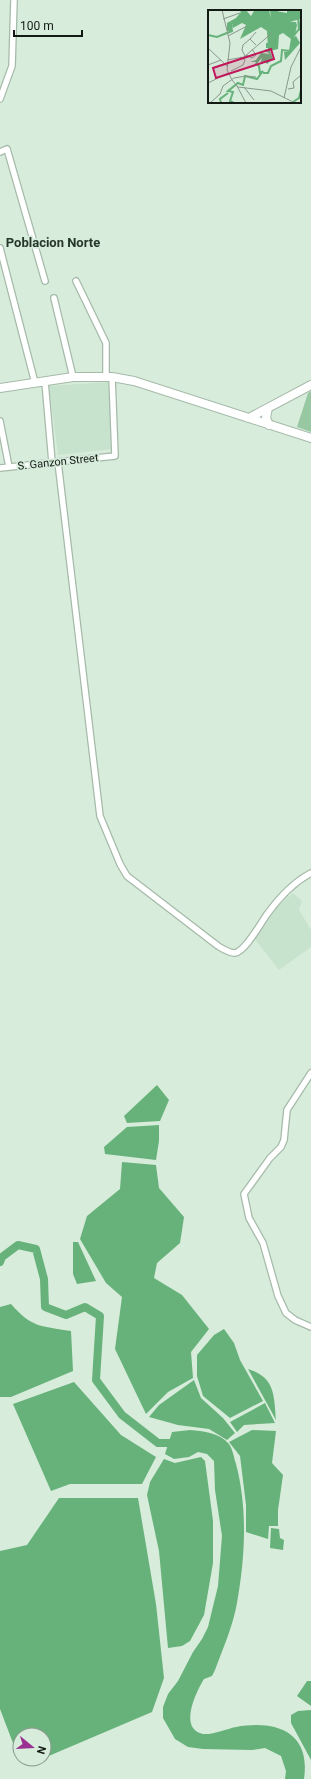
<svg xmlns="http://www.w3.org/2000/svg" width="311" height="1779" font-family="Roboto,sans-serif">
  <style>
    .built { fill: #c8e3cd }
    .green { fill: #97c8a2 }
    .water { fill: #67b27a }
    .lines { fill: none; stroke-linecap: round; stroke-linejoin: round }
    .river { stroke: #67b27a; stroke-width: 8 }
    .street-casing { stroke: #a6baaa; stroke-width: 8 }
    .secondary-casing { stroke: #a6baaa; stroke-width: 10 }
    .primary-casing { stroke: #a6baaa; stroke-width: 10 }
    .street { stroke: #fff; stroke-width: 5.5 }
    .secondary { stroke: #fff; stroke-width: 8 }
    .primary { stroke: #fff; stroke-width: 8 }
    .labels { text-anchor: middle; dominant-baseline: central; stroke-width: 3.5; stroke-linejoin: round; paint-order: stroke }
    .street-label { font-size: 11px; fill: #131a14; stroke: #d7ecdb }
    .quarter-label { font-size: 13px; font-weight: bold; fill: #26372a; stroke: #d7ecdb }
    .inset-river { fill: none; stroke: #67b27a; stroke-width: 2 }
    .inset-road { fill: none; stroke: #89988b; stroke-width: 1 }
    .view { fill: #c2185b; fill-opacity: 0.15; stroke: #c2185b; stroke-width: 2 }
    .inset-edge { fill: none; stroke: #131a14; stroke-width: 2 }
  </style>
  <rect width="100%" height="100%" fill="#d7ecdb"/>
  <!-- built -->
  <path class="built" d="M108,382L113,449L58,455L49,386Z
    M293,893L302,901L299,910L311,930V947L279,970L254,938L279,905Z"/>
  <!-- green -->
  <path class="green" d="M311,391V432L297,427L308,393Z"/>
  <!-- water -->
  <path class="water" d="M157,1085L169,1100L160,1121L127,1123L124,1116Z
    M159,1125V1141L156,1160L105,1154L104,1147L127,1127Z
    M122,1162L156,1165L159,1188L184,1217L180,1243L157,1263L154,1278L182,1295L209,1329L191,1352L193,1378L168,1392L146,1414L115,1349L122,1297L106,1283L80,1239L87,1216L120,1189Z
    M73,1242H78L96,1281L77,1284L73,1274Z
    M11,1304C32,1328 41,1326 71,1331L73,1371L11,1397H0V1307Z
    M224,1329L234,1343L240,1360L263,1401L230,1418L203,1396L197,1376V1355L214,1335Z
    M248,1369C275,1377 274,1395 276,1420Z
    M194,1380L201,1398L223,1418L235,1433L227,1440L209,1429L178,1425L149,1417L159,1405Z
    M74,1382L121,1435L156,1457L142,1484H70L51,1491L13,1404Z
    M265,1403L275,1423L244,1425L237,1432L230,1422Z
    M190,1430C203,1431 220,1433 229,1444C233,1450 234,1458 236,1464C248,1509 245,1558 237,1603C233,1626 223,1648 215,1670L212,1676L204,1679C196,1692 178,1729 203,1734C213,1735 226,1729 236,1727C275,1720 311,1731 304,1779H285L286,1771L281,1756L265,1748L252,1750L203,1749L188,1747L175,1739L163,1718V1707L168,1694L178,1681L193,1652L202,1639L208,1627L218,1586L222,1536L215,1490L214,1461L207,1454L198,1452L189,1457L174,1459L165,1454L172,1432Z
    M252,1430L276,1431L272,1463L283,1475L278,1510V1526H269L268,1539L246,1532V1505L240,1456L229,1442Z
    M201,1457L205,1461L213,1521V1563L204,1615L190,1641L182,1646L168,1648L159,1551L147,1495L150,1482L164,1459L175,1463Z
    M59,1498H138L156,1604L164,1678L152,1712L44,1758V1735H20V1753L16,1751L0,1709V1551L27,1545Z
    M271,1528L279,1529L280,1538L284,1540L283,1550L270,1548Z
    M307,1681H311V1706L297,1696Z
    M311,1710V1760L291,1723V1715L298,1711Z"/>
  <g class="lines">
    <!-- river -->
    <path class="river" d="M0,1262L2,1257L18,1245L36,1249L44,1279L45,1307L66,1315L85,1307L100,1316L96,1380L122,1415L158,1443H178"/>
    <defs>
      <path id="street" d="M0,99L12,66L14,0
        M0,152L7,149L45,281
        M0,248L35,383
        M76,281L106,343V377
        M54,298L73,377
        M45,382L52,462
        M0,421L9,467
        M58,462L100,816L120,864L127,876L218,946C223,949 229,953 235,953C246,951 261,922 268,913C279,898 294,882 311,873
        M0,468L115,456L112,377
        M311,1073L287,1110L284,1140L281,1147L270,1158L244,1194L249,1218L263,1243L278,1296L286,1313L295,1320L311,1327"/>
      <path id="secondary" d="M249,418L311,438"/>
      <path id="primary" d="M0,388L73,377H112L134,381L249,418L311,385
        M268,408L266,418L269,425"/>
    </defs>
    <!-- street casing -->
    <use href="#street" class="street-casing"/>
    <!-- secondary casing -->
    <use href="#secondary" class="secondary-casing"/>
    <!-- primary casing -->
    <use href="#primary" class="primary-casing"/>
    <!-- street -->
    <use href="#street" class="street"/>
    <!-- secondary -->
    <use href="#secondary" class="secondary"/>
    <!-- primary -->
    <use href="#primary" class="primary"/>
  </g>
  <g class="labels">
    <!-- street labels -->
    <g class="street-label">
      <text transform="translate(58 462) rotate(-6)">S. Ganzon Street</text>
    </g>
    <!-- quarter labels -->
    <g class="quarter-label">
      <text x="53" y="242">Poblacion Norte</text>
    </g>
  </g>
  <!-- overview -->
  <g transform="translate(208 10)">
    <rect width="93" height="93" fill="#d7ecdb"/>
    <path d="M31,0H38L43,6L46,1L61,0L63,8L62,0L79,3V0H92L93,20L90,21L92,9L82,12H88L89,15L87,25L83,29L75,23L71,25L70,39L62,41L65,49L59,54L56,51L52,55L54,48L49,52H42L48,50L53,43L62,44L56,40L60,39L59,21L53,17L32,29L38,15L34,13L25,18L24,15L27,11L23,13V21H19V13L28,8L33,2ZM88,26L92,33L77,50L76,42L83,41L84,28Z" fill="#67b27a"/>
    <path class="inset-river" d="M69,16V0M42,22L46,7M0,25L9,27L24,21L23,14L30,10M59,38V34L70,33M55,63H60L63,56L73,51L74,40L82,41L84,28L91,19L90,7M85,92L91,88L93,80M13,93L12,89L20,83M26,93L22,91L25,82L20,81L30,73L35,75L37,66L49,69L55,61L52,63L51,56L48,54L54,45"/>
    <path class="inset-road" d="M14,0L22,33L19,60L24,70L30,77L63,81L87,93M15,9L32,3M20,26L39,16M48,35L42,29L48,22M0,38L19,56M38,45L44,48L48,45L44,39M37,46L34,40L35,35L42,29M19,50L36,47L64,23M0,55L13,50M23,61L35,55L37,50L32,47M0,73L20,63M29,76L38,93M36,77L46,90M80,79L86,78L85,72L93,65M76,88L83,57L93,37M2,93L12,84L15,76L26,68L38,66L48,67"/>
    <path class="view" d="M63,39L66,49L8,68L5,58Z"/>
    <rect width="93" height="93" class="inset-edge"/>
  </g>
  <!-- north arrow -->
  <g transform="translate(32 1747) rotate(108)"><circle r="19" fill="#d7ecdb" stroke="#89988b"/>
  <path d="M0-3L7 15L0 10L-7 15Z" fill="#9a3092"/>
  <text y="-6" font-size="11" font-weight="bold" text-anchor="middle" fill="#131a14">N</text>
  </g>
  <!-- scale -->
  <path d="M14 30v6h68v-6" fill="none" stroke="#131a14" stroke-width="2"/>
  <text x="20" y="30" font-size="12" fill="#131a14" stroke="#d7ecdb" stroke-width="3" paint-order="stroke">100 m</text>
</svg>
